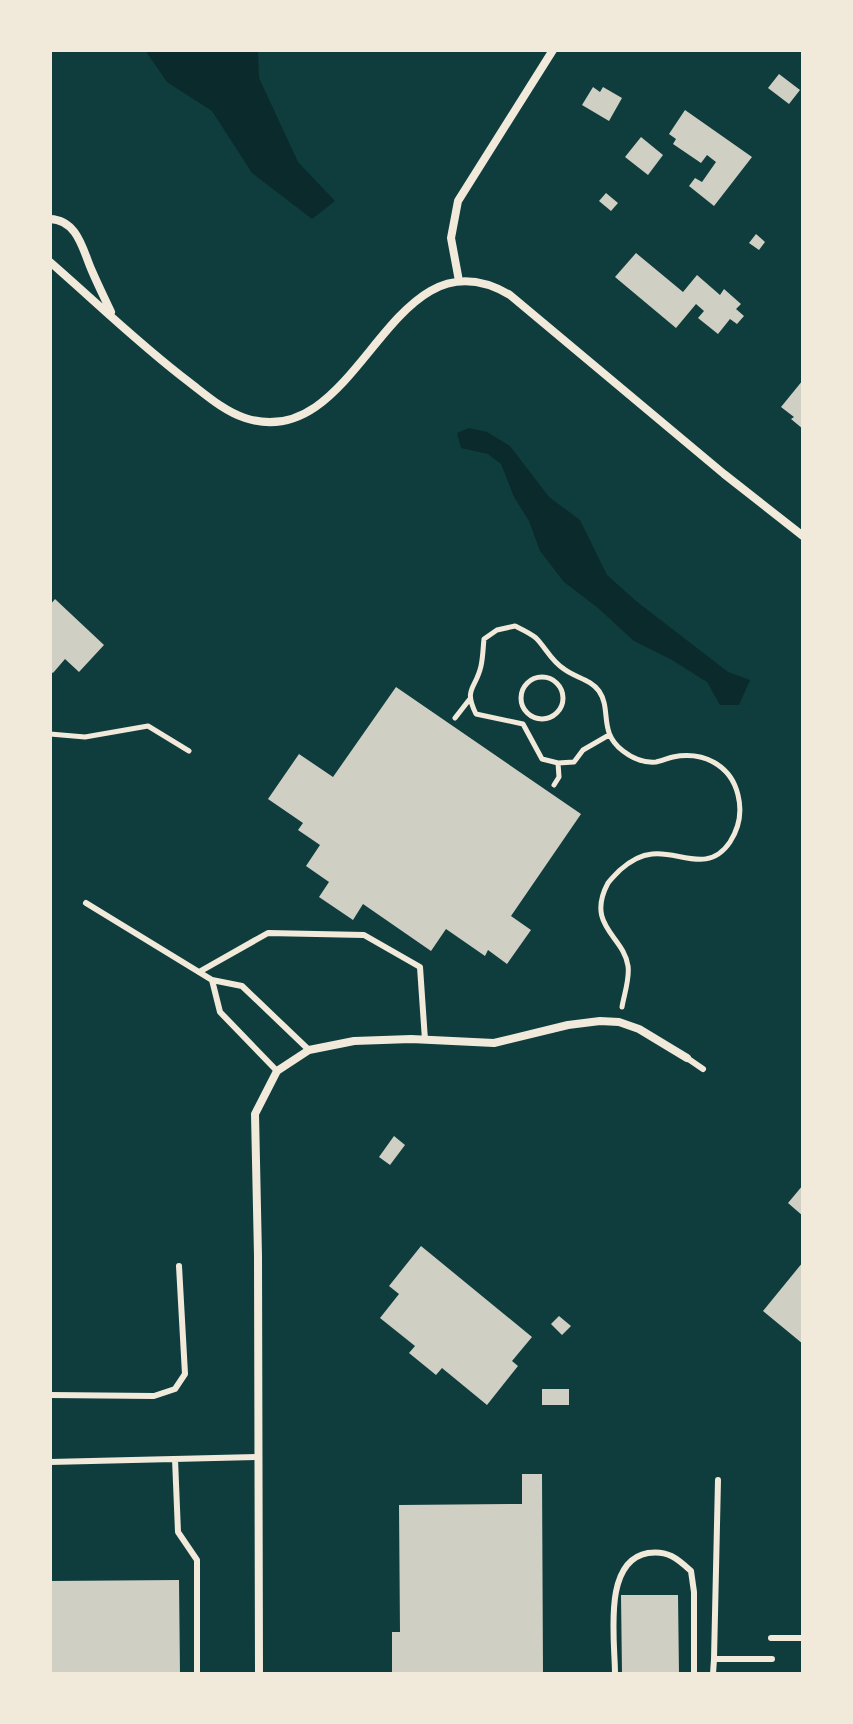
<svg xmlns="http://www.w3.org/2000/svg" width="853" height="1724" font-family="Bitter,serif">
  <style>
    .water { fill: #0a2a2b }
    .building { fill: #cfcfc3 }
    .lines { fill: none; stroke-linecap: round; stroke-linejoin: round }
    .path { stroke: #f1e9da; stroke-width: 5 }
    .service { stroke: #f1e9da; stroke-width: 6 }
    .minor { stroke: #f1e9da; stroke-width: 8 }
  </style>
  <rect width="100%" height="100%" fill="#0f3d3e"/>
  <!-- water -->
  <path class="water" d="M145,50H258L259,78L298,162L335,201L312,219L252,173L212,111L167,82Z
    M469,428L487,432L510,446L549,497L580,520L607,575L636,601L728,672L750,680L739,705H720L707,682L672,660L634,641L598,608L564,582L540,551L529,521L514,497L501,464L488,454L461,448L457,433Z"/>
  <!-- building -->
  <path class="building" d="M779,74L800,90L789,104L768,88Z
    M593,87L600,92L603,87L622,98L609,121L582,105Z
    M685,110L752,157L714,206L689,186L695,178L702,182L716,162L707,155L701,163L673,144L676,139L669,134Z
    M641,137L663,155L648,175L625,157Z
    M606,193L618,203L611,211L599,201Z
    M756,234L765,242L759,250L749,243Z
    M636,253L683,292L697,275L720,295L724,289L741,304L736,309L744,316L737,324L730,319L718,334L698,318L704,311L696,304L676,328L615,277Z
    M803,380V429L791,419L794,417L781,407Z
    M55,599L104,645L79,672L65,659L53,673L50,671V605Z
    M396,687L581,814L511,916L531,930L507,964L488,950L485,956L446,929L431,951L363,904L353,920L319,897L329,882L306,866L320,845L298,830L303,823L268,799L299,754L333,777Z
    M394,1136L405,1145L390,1165L379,1157Z
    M803,1185V1216L788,1203Z
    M421,1246L532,1337L512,1361L518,1366L487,1405L442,1368L436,1375L409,1353L415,1346L380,1318L399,1294L389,1286Z
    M803,1262V1344L763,1311Z
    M559,1316L571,1326L562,1335L551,1324Z
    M542,1389H569V1405H542Z
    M522,1474H542L543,1674H392V1632H400L399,1505L522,1504Z
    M179,1580L180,1674H50V1581Z
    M621,1595H678L679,1674H622Z"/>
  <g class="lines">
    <!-- path -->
    <path class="path" d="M521 698a21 21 0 1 1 42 0a21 21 0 1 1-42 0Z
      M455,718L469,700
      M50,734L85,737L148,726L189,751
      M609,735L583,750L574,762L558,763L542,759L523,724L476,714C463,688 476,689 481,666C483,657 483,648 484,639L497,630L515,626C521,629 530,633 536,638C546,648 551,661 564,669C576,678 590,679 599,691C612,710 598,732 623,751C632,758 644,763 656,762C662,761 668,758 673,757C703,751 731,765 738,795C742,811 739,828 730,842C708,875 678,850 652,854C640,855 629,862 620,870C616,874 611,879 608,883C585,926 624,936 628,966C630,978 624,995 622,1007
      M554,785L559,777L558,763"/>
    <!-- service -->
    <path class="service" d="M86,903L212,980
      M199,972L268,933L364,935L420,967L425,1040
      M687,1058L703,1069
      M277,1071L220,1012L212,980L242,986L309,1050
      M50,1395L154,1396L175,1389L185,1374L179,1266
      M175,1459L178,1532L197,1560V1674
      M50,1462L259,1457
      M771,1638H803
      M714,1659L718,1480
      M615,1674C615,1640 602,1561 648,1553C667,1550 677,1558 691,1571L694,1592V1674
      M713,1674L714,1659H772"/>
    <!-- minor -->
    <path class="minor" d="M50,219C78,220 83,251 92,271C98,285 105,299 111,312
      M50,262C96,302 140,345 189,382C206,395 224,411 245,418C362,456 388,223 510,295L724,474L803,536
      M459,281L451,238L458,201L553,50
      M259,1674L258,1256L255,1114L277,1071L309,1050L354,1041L411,1039L494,1043L568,1025L600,1021L619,1022L639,1029L687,1058"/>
  </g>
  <!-- border -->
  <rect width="853" height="1724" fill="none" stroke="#f1e9da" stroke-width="104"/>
</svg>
